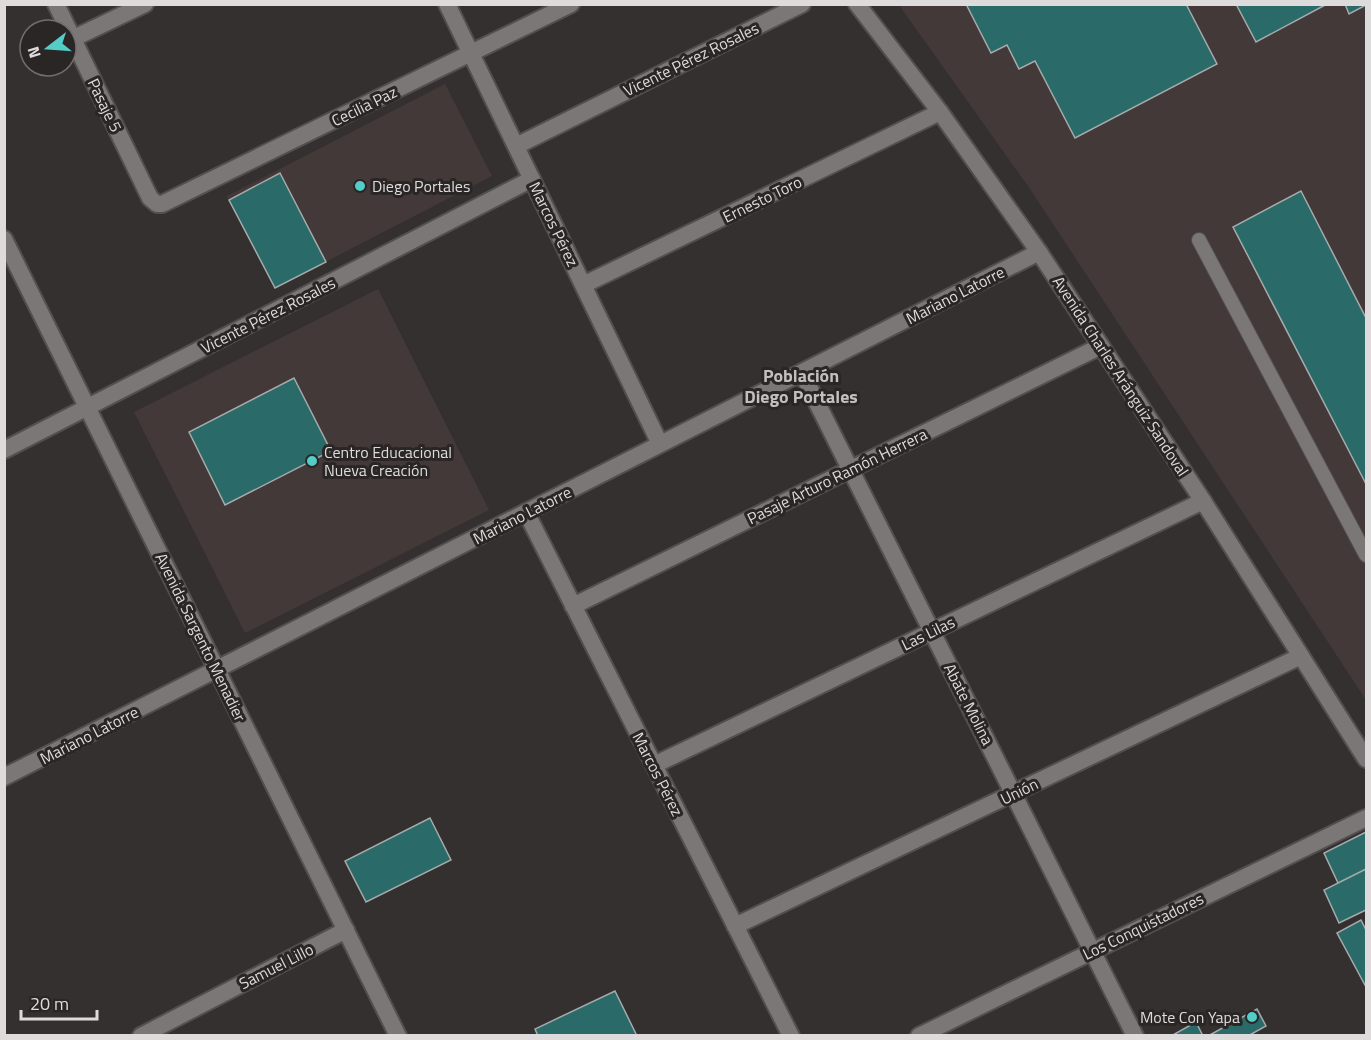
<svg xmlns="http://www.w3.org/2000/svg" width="1371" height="1040" font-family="'Titillium Web',sans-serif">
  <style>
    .built { fill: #443939 }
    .building { fill: #2a6b69; stroke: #a6aaaa; stroke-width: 1.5 }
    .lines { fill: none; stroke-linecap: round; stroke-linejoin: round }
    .service-casing { stroke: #514f4f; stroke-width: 16 }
    .minor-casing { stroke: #514f4f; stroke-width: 20 }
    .tertiary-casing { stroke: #514f4f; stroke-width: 20 }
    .service { stroke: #7b7777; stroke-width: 14 }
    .minor { stroke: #7b7777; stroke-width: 16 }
    .tertiary { stroke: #7b7777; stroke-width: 16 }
    .poi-dot { fill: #54cdc9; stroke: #2a2626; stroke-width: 2 }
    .labels { text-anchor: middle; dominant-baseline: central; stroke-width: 6; stroke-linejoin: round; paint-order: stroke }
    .street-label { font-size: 16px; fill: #dddbdb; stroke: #2a2626 }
    .poi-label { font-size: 16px; fill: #dddbdb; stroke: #2a2626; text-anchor: start }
    .neighbourhood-label { font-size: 18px; font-weight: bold; fill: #c3bfbf; stroke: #2a2626 }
  </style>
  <rect width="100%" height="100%" fill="#343030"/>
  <!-- built -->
  <path class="built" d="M899,5H1366V700L1030,189Z
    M445,84L492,176L275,288L227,196Z
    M378,289L489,510L245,633L134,412Z"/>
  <!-- building -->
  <path class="building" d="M966,4H1186L1217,64L1075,138L1035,61L1019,69L1007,45L991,53Z
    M1236,4H1327L1256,42Z
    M1345,4H1366V5L1349,14Z
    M280,173L326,262L275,288L229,200Z
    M1301,191L1366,318V484L1233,227Z
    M294,378L331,451L225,505L189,432Z
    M430,818L451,860L366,902L345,861Z
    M1366,832V869L1338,883L1324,853Z
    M1366,869V910L1339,923L1324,890Z
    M1361,920L1366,930V987L1337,933Z
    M615,991L637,1036H538L535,1029Z
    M1257,1009L1266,1026L1248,1036H1208Z
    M1196,1022L1203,1036H1171Z"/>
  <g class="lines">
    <defs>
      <path id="service" d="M1199,240L1366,555"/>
      <path id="minor" d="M56,4L150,198L157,204H162L571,4
        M447,4L660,444
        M72,39L145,4
        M516,146L802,4
        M583,285L940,112
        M802,373L1135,1036
        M4,450L532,179
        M526,512L791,1036
        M573,606L1101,346
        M654,765L1203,501
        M4,777L1039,252
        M735,926L1301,656
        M141,1036L346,930
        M919,1036L1366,818"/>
      <path id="tertiary" d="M857,4L940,112L1039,252L1203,501L1366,759
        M4,239L398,1036"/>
    </defs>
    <!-- service casing -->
    <use href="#service" class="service-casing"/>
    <!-- minor casing -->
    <use href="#minor" class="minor-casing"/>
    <!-- tertiary casing -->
    <use href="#tertiary" class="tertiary-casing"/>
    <!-- service -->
    <use href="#service" class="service"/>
    <!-- minor -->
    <use href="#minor" class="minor"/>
    <!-- tertiary -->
    <use href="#tertiary" class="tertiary"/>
  </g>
  <!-- markers -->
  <g class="poi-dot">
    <circle cx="360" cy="186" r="6"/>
    <circle cx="312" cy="461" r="6"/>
    <circle cx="1252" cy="1017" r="6"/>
  </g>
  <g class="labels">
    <!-- street labels -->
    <g class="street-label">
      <text transform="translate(691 59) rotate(-26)">Vicente Pérez Rosales</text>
      <text transform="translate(105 105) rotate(64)">Pasaje 5</text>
      <text transform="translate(364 106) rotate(-26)">Cecilia Paz</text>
      <text transform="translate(762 199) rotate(-26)">Ernesto Toro</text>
      <text transform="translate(554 224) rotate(64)">Marcos Pérez</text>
      <text transform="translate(955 295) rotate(-27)">Mariano Latorre</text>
      <text transform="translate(268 315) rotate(-27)">Vicente Pérez Rosales</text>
      <text transform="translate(1121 376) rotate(57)">Avenida Charles Aránguiz Sandoval</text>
      <text transform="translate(837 476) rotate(-26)">Pasaje Arturo Ramón Herrera</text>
      <text transform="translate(522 515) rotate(-27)">Mariano Latorre</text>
      <text transform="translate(928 633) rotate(-26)">Las Lilas</text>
      <text transform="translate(201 637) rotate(64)">Avenida Sargento Menadier</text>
      <text transform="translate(969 704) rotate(63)">Abate Molina</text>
      <text transform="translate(89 735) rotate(-27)">Mariano Latorre</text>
      <text transform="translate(658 774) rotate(63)">Marcos Pérez</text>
      <text transform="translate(1019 791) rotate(-26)">Unión</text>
      <text transform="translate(1143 926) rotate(-26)">Los Conquistadores</text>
      <text transform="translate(276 966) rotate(-27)">Samuel Lillo</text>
    </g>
    <!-- poi labels -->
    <g class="poi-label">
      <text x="372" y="186">Diego Portales</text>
      <text x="324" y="452">Centro Educacional<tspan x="324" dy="18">Nueva Creación</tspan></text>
      <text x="1240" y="1017" text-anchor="end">Mote Con Yapa</text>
    </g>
    <!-- neighbourhood labels -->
    <g class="neighbourhood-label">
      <text x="801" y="375">Población<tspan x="801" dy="21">Diego Portales</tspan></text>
    </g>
  </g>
  <!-- border -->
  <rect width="1371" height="1040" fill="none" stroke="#dddbdb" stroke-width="12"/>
  <!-- north arrow -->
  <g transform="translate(48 48) rotate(253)"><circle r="28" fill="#2a2626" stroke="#726e6e" stroke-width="1.5"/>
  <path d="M0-4.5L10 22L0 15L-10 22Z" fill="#54cdc9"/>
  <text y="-9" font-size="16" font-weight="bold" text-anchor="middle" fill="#dddbdb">N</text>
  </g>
  <!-- scale -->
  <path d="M21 1010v9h76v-9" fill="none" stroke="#dddbdb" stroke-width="3"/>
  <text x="30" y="1010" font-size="18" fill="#dddbdb" stroke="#2a2626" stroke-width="4.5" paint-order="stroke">20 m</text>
</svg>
